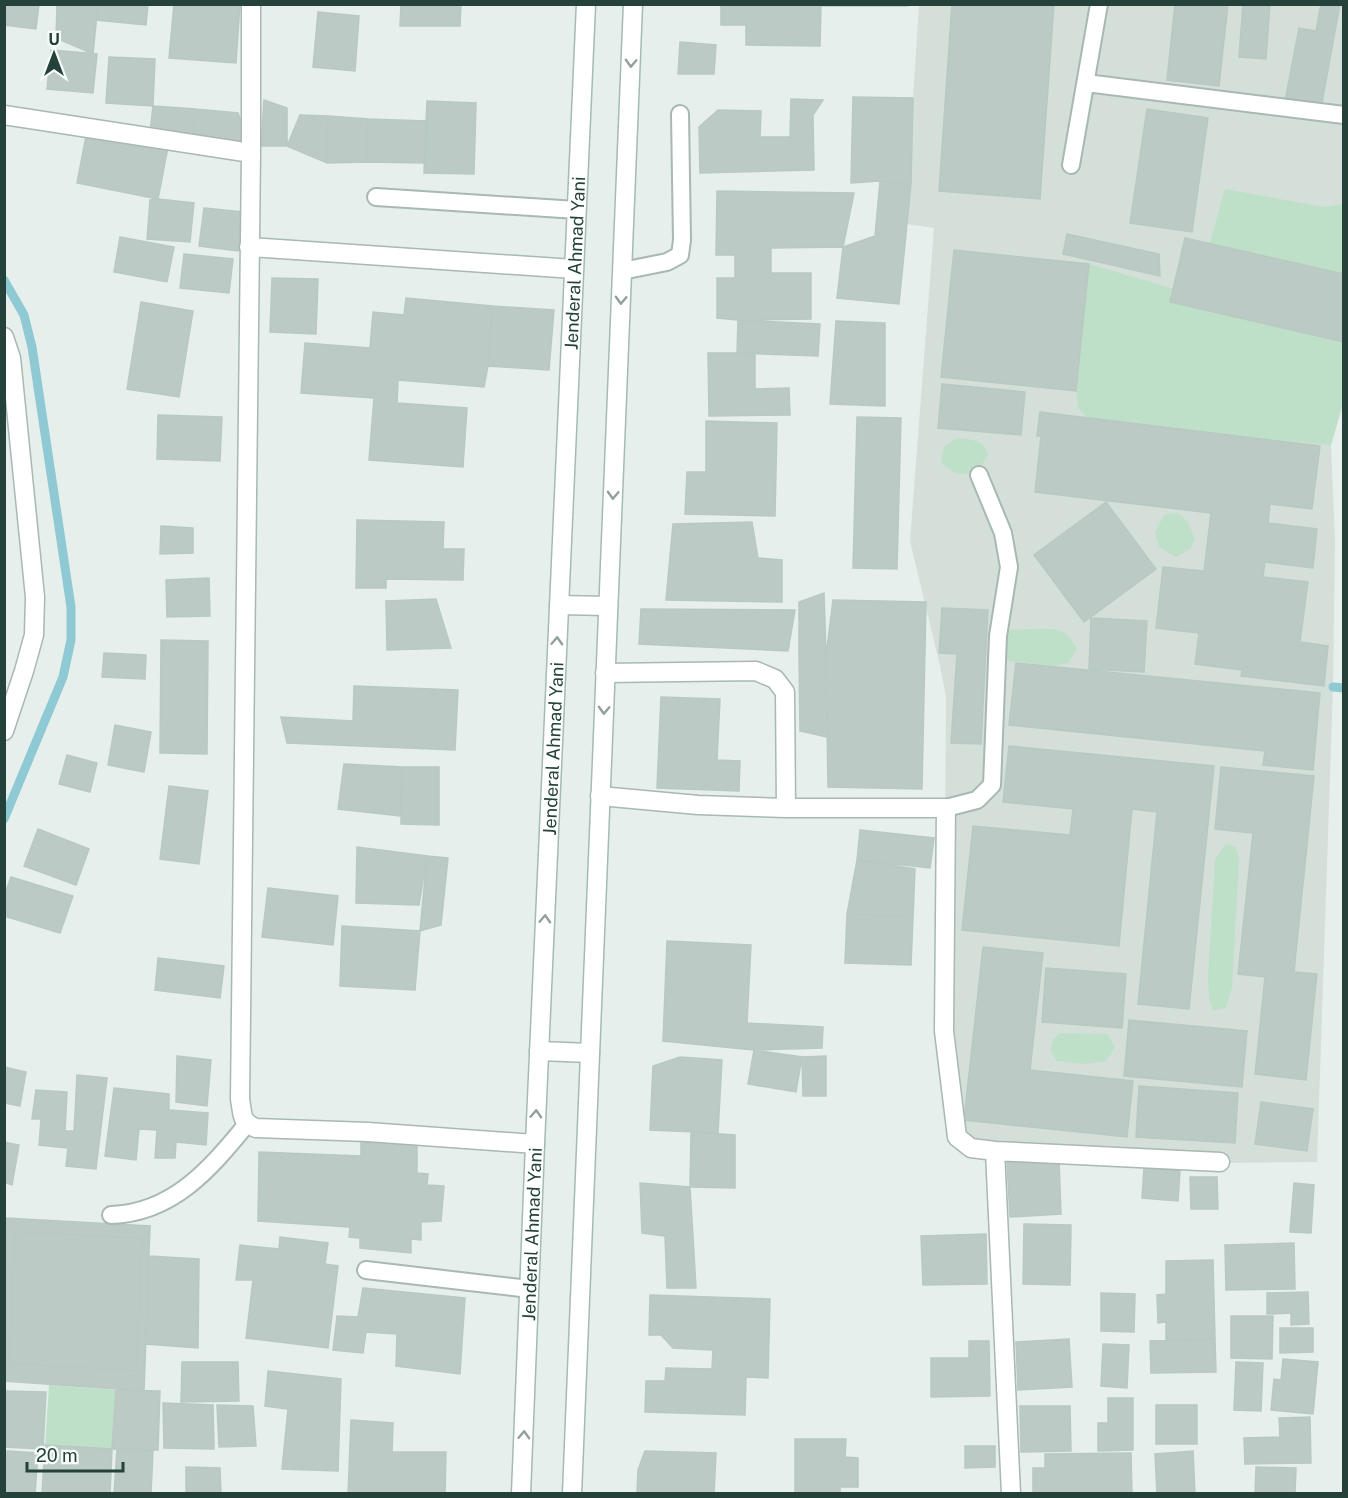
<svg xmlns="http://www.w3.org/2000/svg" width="1348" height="1498" font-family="'Public Sans',sans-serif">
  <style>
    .built { fill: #d4dfda }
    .green { fill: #bfe0c8 }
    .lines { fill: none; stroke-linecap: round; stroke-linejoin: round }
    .stream { stroke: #8ec9d4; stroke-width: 9 }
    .building { fill: #bbcac4; stroke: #b8c9c2; stroke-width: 1.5 }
    .service-casing { stroke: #a8b8b2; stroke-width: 20 }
    .minor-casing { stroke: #a8b8b2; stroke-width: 21 }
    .tertiary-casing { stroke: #a8b8b2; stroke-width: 21 }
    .secondary-casing { stroke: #a4bbb3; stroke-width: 21 }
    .service { stroke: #fff; stroke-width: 16 }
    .minor { stroke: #fff; stroke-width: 18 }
    .tertiary { stroke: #fff; stroke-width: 18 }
    .secondary { stroke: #fff; stroke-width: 18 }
    .oneway { stroke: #92a09c }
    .labels { text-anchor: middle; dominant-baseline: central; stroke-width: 6; stroke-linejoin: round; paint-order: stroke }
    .street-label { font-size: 18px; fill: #24423a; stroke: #f7fbf9 }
  </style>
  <rect width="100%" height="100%" fill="#e6efeb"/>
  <!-- built -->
  <path class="built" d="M919,5H1343L1344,402L1331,445L1335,541L1333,687L1317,1162L1222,1163L995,1151L957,1137L944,1031L946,697L940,666L910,541L934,228L907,224L911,184L913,98Z"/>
  <!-- green -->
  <path class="green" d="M1225,189L1324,207L1343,204V402L1331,445L1094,424L1078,408L1076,391L1089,264L1195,295Z
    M957,438C971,440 982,438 988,454C980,476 955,482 941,461L944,447Z
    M1178,513L1188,522L1195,539L1190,549L1176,557L1159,547L1155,532L1164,515Z
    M1029,629C1052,629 1066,625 1077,649L1068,663L1053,666L1009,661C1002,650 1000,642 1009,630Z
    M1226,844L1236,847L1239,859L1232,987L1226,1008L1213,1011L1209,999L1208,976L1215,859Z
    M1060,1033L1108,1034L1115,1047L1106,1061L1085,1064L1057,1061L1050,1050L1053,1040Z
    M49,1385L116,1390L112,1449L45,1445Z"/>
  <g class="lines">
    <!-- stream -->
    <path class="stream" d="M4,280L24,315L32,347L71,607V640L63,677L4,819
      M1333,687L1344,688"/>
  </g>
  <!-- building -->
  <path class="building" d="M5,4H39L36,29L4,25Z
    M57,4H98L93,54L56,38Z
    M98,4H148L146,25L96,20Z
    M174,4H240L236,63L169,58Z
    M401,4H461L460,26H400Z
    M721,4H908L907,6H821L820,46L746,45V25H721Z
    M952,4H1054L1040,199L939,191Z
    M1175,4H1228L1219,86L1167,80Z
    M1243,4H1270L1266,59L1239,57Z
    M1321,4H1340L1321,108L1285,101L1299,28L1316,31Z
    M318,12L359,16L355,71L313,67Z
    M680,42L716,45L714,74H678Z
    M51,50L97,54L93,93L47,89Z
    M109,57L155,59L153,106L106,103Z
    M853,97L913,98L911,184L880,181L851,183Z
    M791,99L823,100L813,115L814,170L700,173L699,127L718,110L761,111L760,137H790Z
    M264,100L287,108V146H261Z
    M427,101L476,103L474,174L424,173Z
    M153,106L195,109L193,135L150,132Z
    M195,109L238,113L249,142L193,135Z
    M1147,109L1208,118L1192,232L1130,223Z
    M300,115L328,116L327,163L287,146Z
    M328,116L368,119L367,162L327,163Z
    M368,119L427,121L426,163L367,162Z
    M87,131L168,147L158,199L77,183Z
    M880,181L911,184L899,304L837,298L843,247L875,236Z
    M717,191L854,193L843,247L771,248V273H811V319L738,320L717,318V278H735V255H716Z
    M158,199L194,203L190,242L147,239L150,200Z
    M204,208L243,212L238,251L199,246Z
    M1067,234L1159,254L1160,276L1063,254Z
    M120,237L174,247L167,282L114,272Z
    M1185,238L1344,274V342L1170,302Z
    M954,250L1089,264L1076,391L941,377Z
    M184,254L233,259L229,293L180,288Z
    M272,278L318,279L316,334L270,332Z
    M406,298L492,306L488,366L484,387L398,380L397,403L467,408L463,467L369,460L374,398L301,393L305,343L370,348L373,312L404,315Z
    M141,302L193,311L179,397L127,389Z
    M492,306L554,310L549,370L488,366Z
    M738,320L820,324L818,356L737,353Z
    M836,321L885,323V406L830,404Z
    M708,353H755V389L789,388L790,415L709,416Z
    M942,384L1025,392L1021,435L938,428Z
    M1040,412L1320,446L1312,509L1270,504L1268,523L1317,529L1313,568L1265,562L1263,577L1308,582L1300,642L1328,646L1324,686L1241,676L1242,670L1195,664L1199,633L1156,628L1163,567L1204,571L1211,513L1035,492L1041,436H1037Z
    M158,415L222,417L220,461L157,459Z
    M857,417L901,418L897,569L853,568Z
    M706,421L777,423L775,516L685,514L687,472H706Z
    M1106,502L1156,569L1084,622L1034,555Z
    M357,520L444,522L443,549H464L463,580L386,579V588H356Z
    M752,522L758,558L782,560V602L666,600L673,524Z
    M161,526L193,528V553L160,554Z
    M209,578L210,616L167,617L166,580Z
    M824,593L826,656H799V602Z
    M436,599L451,648L387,650L386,601Z
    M833,600L926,602L922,789L828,787L826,656Z
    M942,608L988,610L981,744L951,743L957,654L939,653Z
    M641,609L795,610L788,651L639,644Z
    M1091,618L1147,621L1144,672L1089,669Z
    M161,640L208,641L207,754L160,753Z
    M104,653L146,655L145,679L102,677Z
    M799,656H826L827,737L800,731Z
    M1016,663L1320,693L1313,770L1263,765L1265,751L1009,725Z
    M354,686L458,690L455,750L287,743L281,717L353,721Z
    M661,697L720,699L717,760L740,761L739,791L657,788Z
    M115,725L151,732L144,772L108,765Z
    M1009,746L1214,766L1189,1009L1138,1004L1157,812L1132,809L1119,946L962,930L973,826L1070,835L1073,809L1003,802Z
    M67,755L97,763L90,792L59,784Z
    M344,764L402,767L400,816L338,809Z
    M402,767H439V825L401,824Z
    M1221,767L1314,776L1294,972L1317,974L1306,1080L1255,1074L1265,977L1238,974L1253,833L1215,829Z
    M169,786L208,791L199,864L160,859Z
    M38,829L89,849L76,885L24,866Z
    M860,830L934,838L930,868L857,860Z
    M357,847L427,856L419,905L356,903Z
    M427,856L448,858L441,925L420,931Z
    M857,860L915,869L913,917L847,914Z
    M11,877L73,896L60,933L4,916V897Z
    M268,888L338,896L333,945L262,937Z
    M847,914L913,917L911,965L845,963Z
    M342,926L420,931L415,990L340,986Z
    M667,941L751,945L747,1023L823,1027L822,1048L754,1050L663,1041Z
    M983,947L1043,953L1030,1070L1133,1081L1127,1137L964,1120Z
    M158,958L224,966L220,998L155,990Z
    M1046,968L1126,974L1122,1028L1042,1022Z
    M1129,1020L1247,1031L1242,1087L1124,1076Z
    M754,1050L802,1057L796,1092L748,1084Z
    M177,1056L211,1060L207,1106L176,1102Z
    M826,1056V1096H803L802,1057Z
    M680,1057L722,1060L718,1133L650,1130L653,1066Z
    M4,1067L26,1072L20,1106L4,1103Z
    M77,1075L107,1078L96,1169L66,1166L68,1148L39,1145L41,1119H32L36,1090L67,1092L65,1131H74Z
    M1139,1086L1238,1093L1235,1143L1136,1137Z
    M114,1088L169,1094V1110L208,1113L206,1145L176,1142L175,1158H155L157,1130L139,1129L136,1160L105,1156Z
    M1261,1102L1313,1109L1307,1151L1255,1144Z
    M691,1132L735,1135V1188L690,1187Z
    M4,1142L19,1145L12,1185L4,1182Z
    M361,1142L417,1145V1173L428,1174L427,1185L444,1186L441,1221L421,1222V1240L411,1239V1253L360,1248V1238L349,1237L350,1227L258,1221L259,1152L361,1156Z
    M1059,1159L1061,1214L1010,1217L1007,1162Z
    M1144,1168L1180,1171L1178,1201L1142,1198Z
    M1190,1177H1217L1218,1209H1191Z
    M640,1183L690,1187L696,1288H667L665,1236L642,1233Z
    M1294,1183L1314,1185L1311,1233L1290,1232Z
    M5,1218L150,1226L144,1391L4,1381Z
    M1024,1224L1071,1225L1070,1285L1023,1284Z
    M15,1232L142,1238L136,1371L9,1363Z
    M986,1234L987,1284L923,1285L921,1236Z
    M280,1237L328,1243L325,1264L338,1266L328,1348L246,1338L253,1280H236L240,1245L279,1249Z
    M1294,1243L1295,1289L1226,1290L1225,1245Z
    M149,1256L199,1259L198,1348L146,1344Z
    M1213,1260L1215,1339L1166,1340V1322L1158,1323L1157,1295L1166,1294V1261Z
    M363,1288L465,1298L460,1374L396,1366L397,1334L366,1332L363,1353L333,1350L337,1316L358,1317Z
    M1308,1292L1309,1324L1291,1325V1313L1267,1314V1293Z
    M1101,1293L1135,1294L1134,1332L1101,1331Z
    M650,1295L770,1299L768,1378L746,1377L745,1415L645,1412L646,1381H665L666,1368L712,1369L713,1350L673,1348L661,1335H649Z
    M1231,1316H1273L1272,1359L1231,1358Z
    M1280,1328H1313V1352L1280,1353Z
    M1069,1339L1072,1387L1018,1390L1016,1342Z
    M1215,1339L1216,1372L1151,1373L1150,1341Z
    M969,1341H989L990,1396L931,1397V1358H969Z
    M1103,1344L1129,1345L1127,1388L1101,1386Z
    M1283,1359L1318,1362L1313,1414L1271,1410L1274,1379L1281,1380Z
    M182,1362H238L239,1401L181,1402Z
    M1236,1362L1263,1363L1261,1411L1234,1410Z
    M268,1371L341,1379L338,1471L282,1469L288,1409L265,1406Z
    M116,1390L160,1391L158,1450L112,1449Z
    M4,1391L46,1392L43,1449L4,1447Z
    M1108,1398H1133V1450L1098,1451V1423H1108Z
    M163,1403L213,1405L214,1449L164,1448Z
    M217,1405L253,1406L256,1446L219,1447Z
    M1156,1405H1197V1444H1156Z
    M1020,1406H1070L1071,1451L1021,1452Z
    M1310,1417L1311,1463L1245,1464L1244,1438L1280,1437L1279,1418Z
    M351,1420L393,1423L392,1452H446L445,1494H348Z
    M795,1439H846L845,1457L858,1458V1487H840V1494H795Z
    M45,1445L112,1449L110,1494H42Z
    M965,1446H995V1467L965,1468Z
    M117,1450L153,1451L151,1494H114Z
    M7,1451L38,1453L35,1494H4Z
    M645,1451L716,1453L714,1494H637L638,1470Z
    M1193,1451L1195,1494H1157L1155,1454Z
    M1131,1453L1132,1494H1033V1468H1045V1454Z
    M186,1467L220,1468L221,1494H186Z
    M1256,1467L1296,1468L1295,1494H1255Z"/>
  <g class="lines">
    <defs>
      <path id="service" d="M1086,83L1344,115
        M1071,165L1099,4
        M376,197L577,210
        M622,271L667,262L680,255L682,240L680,114
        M946,808L977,800L992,785L998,636L1009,567L1003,533L979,475
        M111,1215C173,1213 210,1169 247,1124
        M366,1270L529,1289"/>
      <path id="minor" d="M251,4V153L240,1099C243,1114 240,1122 256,1128L368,1132L535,1144
        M4,115L251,153
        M249,247L574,269
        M4,337L11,358L35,597L34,635L24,671L4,731
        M605,673L756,671L775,679L785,692L786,808
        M600,796L698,805L786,808H946L944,1031L957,1137L971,1148L995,1151L1220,1162
        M995,1151L1011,1494"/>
      <path id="tertiary" d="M559,605L608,606
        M539,1051L590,1053"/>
      <g id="secondary">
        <path id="s1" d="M521,1494L535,1144L586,4"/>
        <path d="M572,1494L633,4"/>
      </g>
    </defs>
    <!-- service casing -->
    <use href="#service" class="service-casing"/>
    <!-- minor casing -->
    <use href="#minor" class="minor-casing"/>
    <!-- tertiary casing -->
    <use href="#tertiary" class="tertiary-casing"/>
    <!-- secondary casing -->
    <use href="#secondary" class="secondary-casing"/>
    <!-- service -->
    <use href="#service" class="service"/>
    <!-- minor -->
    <use href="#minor" class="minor"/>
    <!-- tertiary -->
    <use href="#tertiary" class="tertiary"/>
    <!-- secondary -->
    <use href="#secondary" class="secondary"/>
  </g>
  <!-- one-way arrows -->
  <defs><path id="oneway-chevron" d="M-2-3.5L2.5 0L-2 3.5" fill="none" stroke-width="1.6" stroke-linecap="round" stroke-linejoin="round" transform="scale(1.5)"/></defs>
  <g class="oneway">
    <use href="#oneway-chevron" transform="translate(631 63) rotate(92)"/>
    <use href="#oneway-chevron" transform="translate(621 300) rotate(92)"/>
    <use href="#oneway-chevron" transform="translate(613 495) rotate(92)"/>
    <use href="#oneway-chevron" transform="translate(557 641) rotate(-87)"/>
    <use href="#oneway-chevron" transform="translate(604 710) rotate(92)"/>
    <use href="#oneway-chevron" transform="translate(545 919) rotate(-87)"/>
    <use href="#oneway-chevron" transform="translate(536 1114) rotate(-87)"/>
    <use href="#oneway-chevron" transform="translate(524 1435) rotate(-88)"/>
  </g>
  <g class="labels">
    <!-- street labels -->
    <g class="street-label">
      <text stroke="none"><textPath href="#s1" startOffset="1232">Jenderal Ahmad Yani</textPath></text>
      <text stroke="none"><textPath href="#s1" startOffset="746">Jenderal Ahmad Yani</textPath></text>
      <text stroke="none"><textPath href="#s1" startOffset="260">Jenderal Ahmad Yani</textPath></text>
    </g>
  </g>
  <!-- border -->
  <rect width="1348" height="1498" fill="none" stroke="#24423a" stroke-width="12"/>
  <!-- north arrow -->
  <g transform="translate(54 54)" stroke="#f7fbf9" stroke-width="4.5" paint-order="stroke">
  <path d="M0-4.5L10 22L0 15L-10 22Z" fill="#24423a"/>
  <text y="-9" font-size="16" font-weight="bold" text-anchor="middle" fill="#24423a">U</text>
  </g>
  <!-- scale -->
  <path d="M27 1462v9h96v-9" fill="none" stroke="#24423a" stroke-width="3"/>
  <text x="36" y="1462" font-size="18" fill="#24423a" stroke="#f7fbf9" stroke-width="4.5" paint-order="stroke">20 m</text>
</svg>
